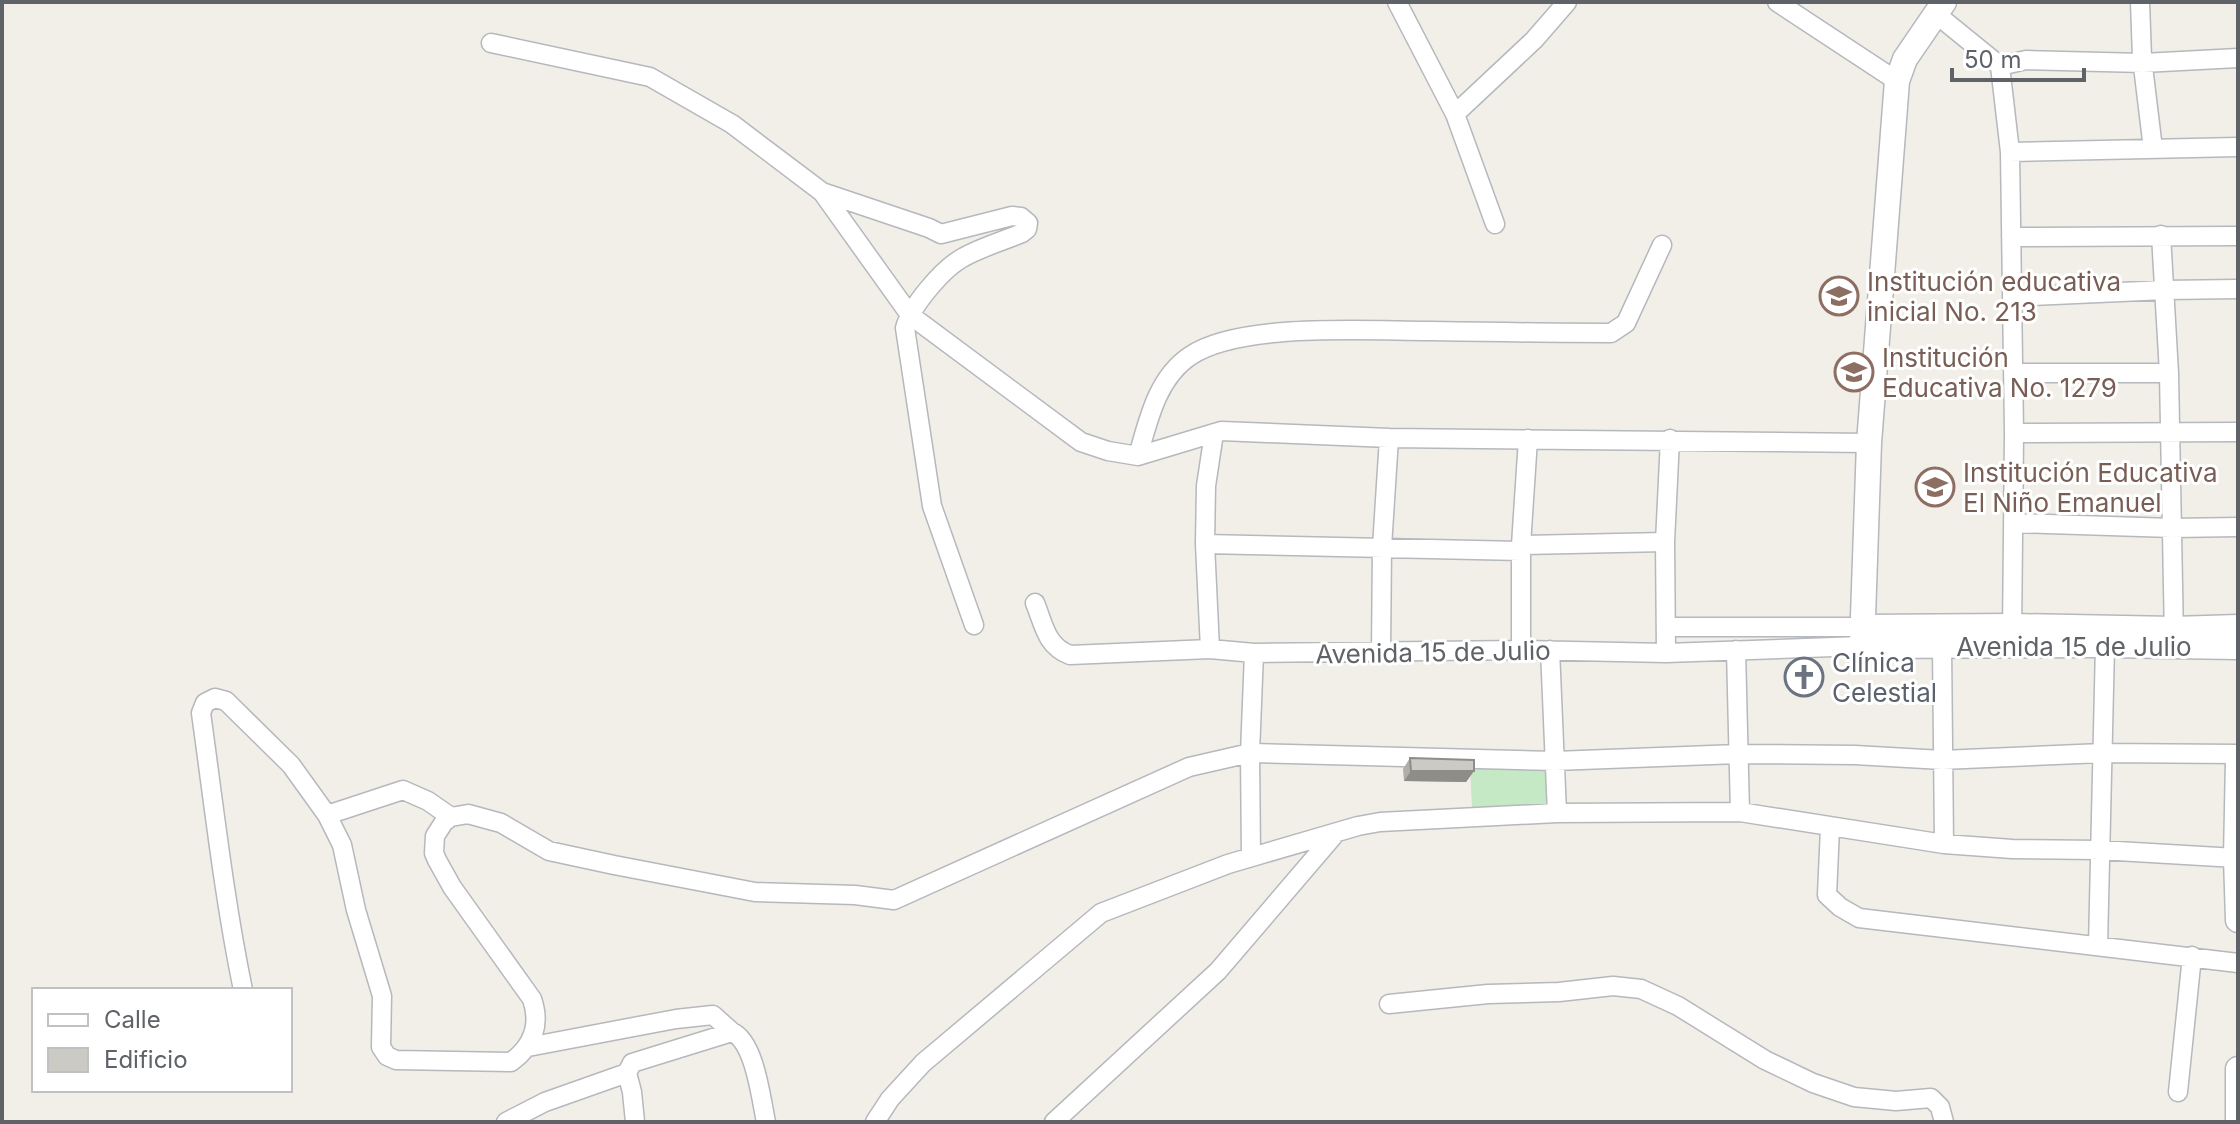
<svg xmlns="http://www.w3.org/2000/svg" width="2240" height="1124" font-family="Inter,sans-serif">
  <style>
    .green { fill: #c5e8c5 }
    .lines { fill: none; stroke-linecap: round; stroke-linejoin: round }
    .minor-casing { stroke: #b5b8bc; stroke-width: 21 }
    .tertiary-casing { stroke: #b5b8bc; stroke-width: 27 }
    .minor { stroke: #fff; stroke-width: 18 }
    .tertiary { stroke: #fff; stroke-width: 24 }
    .wall { fill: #afaea9 }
    .shaded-wall { fill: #8f8d8a }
    .building { fill: #cccac5; stroke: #8f8d8a; stroke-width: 2 }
    .labels { text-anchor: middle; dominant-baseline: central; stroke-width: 6; stroke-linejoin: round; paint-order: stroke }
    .education-label { font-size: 26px; fill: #785e54; stroke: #fff; text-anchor: start }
    .street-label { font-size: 26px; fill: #5f6368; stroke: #fff }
    .worship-label { font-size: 26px; fill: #5b616d; stroke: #fff; text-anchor: start }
  </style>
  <rect width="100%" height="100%" fill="#f1efe8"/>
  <!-- green -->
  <path class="green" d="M1470,766L1546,767L1547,809L1472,807Z"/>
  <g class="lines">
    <defs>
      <path id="minor" d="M1397,2L1455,114L1495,224
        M1777,2L1897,81
        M2140,2L2142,58L2153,149
        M1936,14L2000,66L2010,152L2014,433L2012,637
        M491,43L650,77L732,124L822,192L910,315L1081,442L1108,451L1138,456L1221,431L1389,438L1869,443
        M2000,66L2026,60L2143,63L2238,58
        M1455,114L1534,40L1567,2
        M2010,152L2238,147
        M822,192L929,228L941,234L1012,216L1021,217L1028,223L1027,229L1022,233C1003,241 982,247 964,257C943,268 911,306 905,328L932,506L974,625
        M2161,235L2169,373L2174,639
        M2011,237L2238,236
        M2012,297L2165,290L2238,289
        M2013,373H2169
        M2014,433L2238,432
        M1138,456C1148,421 1157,378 1190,356C1240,322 1368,331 1429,331C1490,332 1550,333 1611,333L1626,323L1662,245
        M2013,523L2172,528L2238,527
        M1205,544L1521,551
        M1521,545L1665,542
        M1035,603C1044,625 1046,646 1070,655L1210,649L1254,653L1521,650L1666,653L1862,646
        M1666,627H1863
        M1942,646L1944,844
        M1210,649L1205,544L1206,486L1214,433
        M1521,650V545L1528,439
        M1550,650L1557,813
        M1736,650L1740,812
        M1381,653L1382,547L1389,438
        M1666,653L1665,542L1670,439
        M327,815L403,790L428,801L451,817
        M1830,828L1827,895L1840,907L1859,918L2238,963
        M1251,857L1250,753L1254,653
        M2098,946L2105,645
        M243,990C224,898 214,806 201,713L205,703L215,698L226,701L291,765L327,815L342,845L356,910L382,996L381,1047L387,1056L396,1060L511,1062C533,1046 541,1025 532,999L452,887L437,860L434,853L435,836L444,822L451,817L468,814L501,823L549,851L614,865L755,892L855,895L894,900L1189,767L1250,753L1555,761L1738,754L1855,755L1942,760L2102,753L2238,754
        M1389,1004L1488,994L1559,992L1613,986L1641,989L1678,1006L1765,1060L1813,1083L1854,1097L1896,1101L1931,1098L1940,1107L1944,1122
        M528,1047L676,1019L713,1015L732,1032
        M2178,1092L2192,956
        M506,1122L545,1102L627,1073
        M635,1122L632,1092L627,1073L632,1063L732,1032C755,1042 761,1099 766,1122
        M875,1122L890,1099L923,1063L1101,913L1228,864L1358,826L1380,822L1557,813L1740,812L1944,844L2012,849L2100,850L2236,858
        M1054,1122L1218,971L1336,833"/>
      <path id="tertiary" d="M1944,2L1905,59L1897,81L1869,443L1862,646L2105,645L2238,647
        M1863,627L2012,626L2174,629L2238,627
        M2238,759L2236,858L2238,920
        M2238,1122V1069"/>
    </defs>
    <!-- minor casing -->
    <use href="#minor" class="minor-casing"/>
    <!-- tertiary casing -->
    <use href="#tertiary" class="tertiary-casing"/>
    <!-- minor -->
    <use href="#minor" class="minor"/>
    <!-- tertiary -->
    <use href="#tertiary" class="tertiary"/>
  </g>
  <!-- wall -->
  <path class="wall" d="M1410,758L1474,771L1466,782L1404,781L1403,769Z"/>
  <!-- shaded-wall -->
  <path class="shaded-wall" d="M1411,771H1474L1466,782L1404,781Z"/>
  <!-- building -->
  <path class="building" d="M1410,758L1474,760V771H1411Z"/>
  <!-- icons -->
  <defs>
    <symbol id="school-ring" viewBox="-11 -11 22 22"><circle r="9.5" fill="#fff" stroke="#8d6e63" stroke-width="1.5"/><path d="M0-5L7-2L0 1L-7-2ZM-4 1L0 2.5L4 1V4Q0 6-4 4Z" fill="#8d6e63"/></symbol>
    <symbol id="church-ring" viewBox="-11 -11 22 22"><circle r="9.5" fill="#fff" stroke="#6b7280" stroke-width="1.5"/><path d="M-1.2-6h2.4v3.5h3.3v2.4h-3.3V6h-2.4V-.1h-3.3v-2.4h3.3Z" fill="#6b7280"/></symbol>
  </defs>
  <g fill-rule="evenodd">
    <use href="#school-ring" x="1817" y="274" width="44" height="44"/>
    <use href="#school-ring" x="1832" y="350" width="44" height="44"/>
    <use href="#school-ring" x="1913" y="465" width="44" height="44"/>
    <use href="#church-ring" x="1782" y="655" width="44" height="44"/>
  </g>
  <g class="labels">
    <!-- education labels -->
    <g class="education-label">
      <text x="1867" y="281">Institución educativa<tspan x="1867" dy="30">inicial No. 213</tspan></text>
      <text x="1882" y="357">Institución<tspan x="1882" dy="30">Educativa No. 1279</tspan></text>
      <text x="1963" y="472">Institución Educativa<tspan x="1963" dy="30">El Niño Emanuel</tspan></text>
    </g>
    <!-- street labels -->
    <g class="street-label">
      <text x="2074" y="646">Avenida 15 de Julio</text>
      <text transform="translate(1433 652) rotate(-1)">Avenida 15 de Julio</text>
    </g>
    <!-- worship labels -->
    <g class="worship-label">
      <text x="1832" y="662">Clínica<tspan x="1832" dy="30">Celestial</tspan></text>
    </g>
  </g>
  <!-- border -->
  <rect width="2240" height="1124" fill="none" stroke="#5f6368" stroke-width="8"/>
  <!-- legend -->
  <rect x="32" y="988" width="260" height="104" fill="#ffffff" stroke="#bfc1c3" stroke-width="2"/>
  <rect x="48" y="1014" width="40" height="12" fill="#ffffff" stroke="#bfc1c3" stroke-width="2"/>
  <text x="104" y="1028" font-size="24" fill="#5f6368">Calle</text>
  <rect x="48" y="1048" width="40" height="24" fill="#cccac5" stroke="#bfc1c3" stroke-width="2"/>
  <text x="104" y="1068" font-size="24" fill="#5f6368">Edificio</text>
  <!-- scale -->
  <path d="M1952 68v12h132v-12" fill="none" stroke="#5f6368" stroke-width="4"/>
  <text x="1964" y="68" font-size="24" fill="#5f6368" stroke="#ffffff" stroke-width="6" paint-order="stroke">50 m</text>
</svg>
